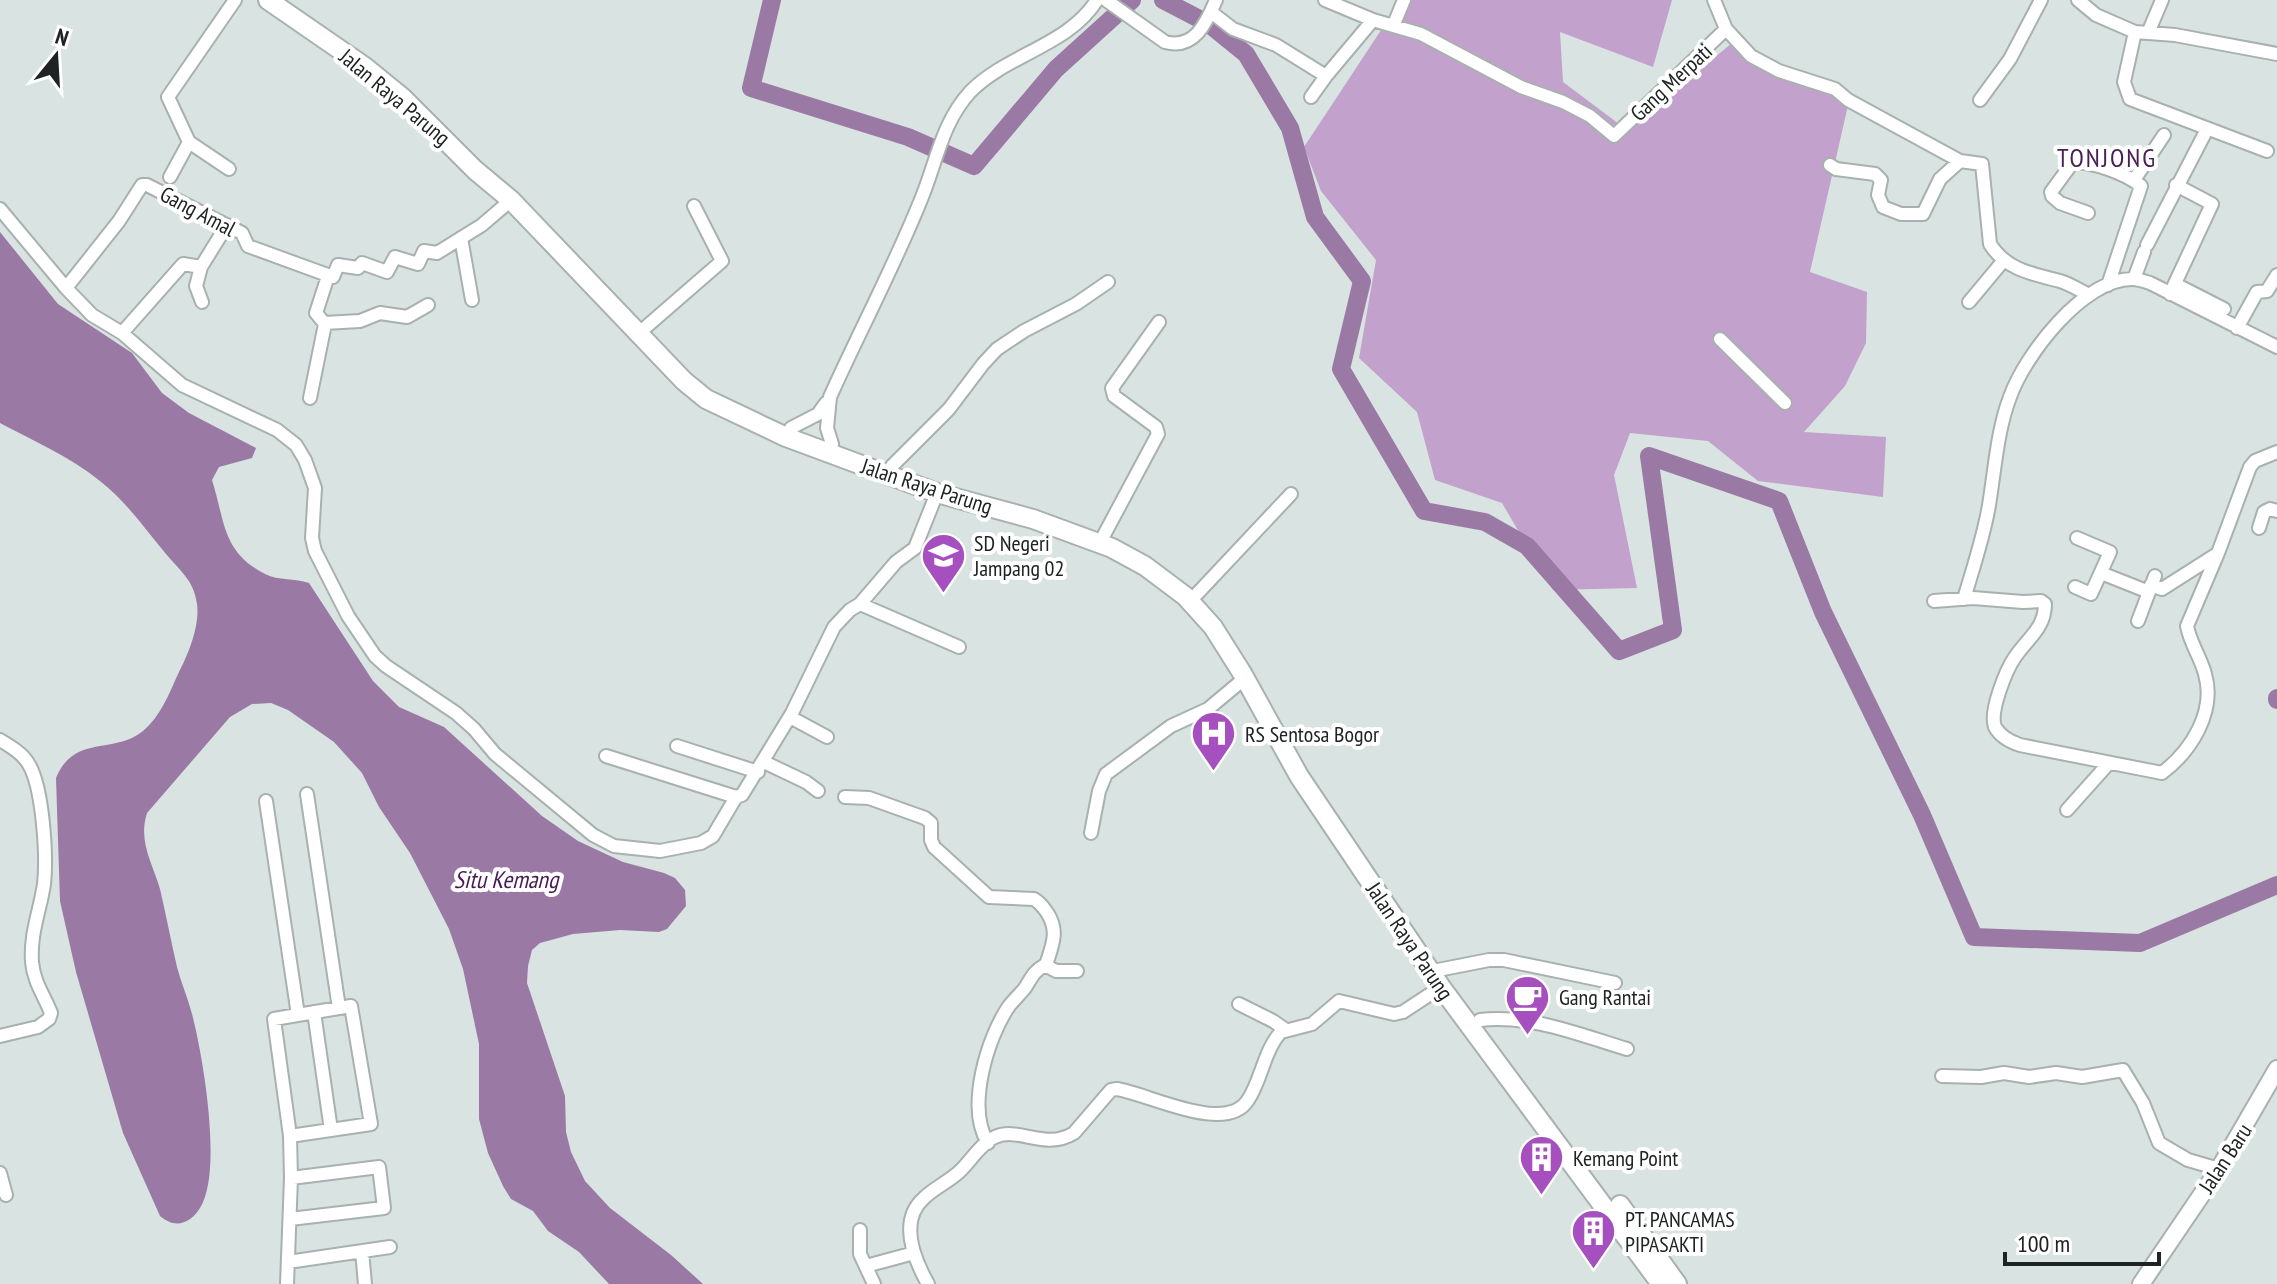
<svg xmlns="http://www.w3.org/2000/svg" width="2277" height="1284" font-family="'PT Sans Narrow',sans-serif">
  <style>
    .green { fill: #c2a1cc }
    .water { fill: #9a79a5 }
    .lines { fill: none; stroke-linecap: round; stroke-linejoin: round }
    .river { stroke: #9a79a5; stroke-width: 18 }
    .minor-casing { stroke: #a8b1b0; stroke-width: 16 }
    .major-casing { stroke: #a8b1b0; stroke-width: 20 }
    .highway-casing { stroke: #a8b1b0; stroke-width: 22 }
    .minor { stroke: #fff; stroke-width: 12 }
    .major { stroke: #fff; stroke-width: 16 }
    .highway { stroke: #fff; stroke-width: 18 }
    .labels { text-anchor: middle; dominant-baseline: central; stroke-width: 8; stroke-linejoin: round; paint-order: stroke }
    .street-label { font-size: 22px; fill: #202323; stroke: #fff }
    .poi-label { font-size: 22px; fill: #202323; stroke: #fff; text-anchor: start }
    .water-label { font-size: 24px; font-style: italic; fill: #471c54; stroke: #fff }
    .quarter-label { font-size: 26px; letter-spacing: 2px; fill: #492055; stroke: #fff }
  </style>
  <rect width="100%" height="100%" fill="#d9e3e1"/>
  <!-- green -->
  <path class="green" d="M1398,0H1672L1653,67L1560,32L1563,82L1627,130L1732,43L1849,101L1810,272L1867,292L1866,343L1845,386L1804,432L1886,437L1883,497L1758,481L1708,441L1630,433L1614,475L1637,588L1553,590L1502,503L1435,480L1417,412L1359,358L1376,260L1321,191L1304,147L1391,15Z"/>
  <!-- water -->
  <path class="water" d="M0,232L58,304L132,353L162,393L189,413L256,448L252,458L219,467L212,480C225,521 222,552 265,574C279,581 295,578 309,583L373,681L399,707L444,727L542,816L578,841L623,862L664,873L675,878L685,890L686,906L667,929L659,932L620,930L573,934L540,943L532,950L528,966L527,983L565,1096L566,1132L571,1152L585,1181L610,1208L671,1255L703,1284H609L579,1252L548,1231L533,1211L511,1199L503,1186L488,1153L479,1119V1044L463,969L449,929L410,853L379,807L362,773L334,742L288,710L271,703L252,704L230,717L147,813C138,841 152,862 160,889C166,915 171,941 177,967C181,983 188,998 192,1014C203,1056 223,1172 200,1208C190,1224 175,1229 160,1216L123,1133L76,972L60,901L56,778C74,734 113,755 143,731C160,717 169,694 178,674C188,655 200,626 197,604C194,580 180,571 166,554C145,529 126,501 100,481C70,457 34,441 0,423Z"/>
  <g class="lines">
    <!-- river -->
    <path class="river" d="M772,0L751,88L908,137L974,166L1056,69L1132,0
      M1163,0L1209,24L1246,54L1290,128L1315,217L1362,281L1341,369L1424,511L1485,522L1527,546L1619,651L1673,630L1649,456L1779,501L1823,612L1922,815L1974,937L2140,943L2277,885
      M2277,698V700"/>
    <defs>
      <path id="minor" d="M1106,0L1165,42C1194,50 1206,24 1216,0
        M1325,0L1373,20L1421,34L1521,87L1563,102L1590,116L1614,136L1726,29
        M1714,0L1726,29L1751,56L1779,71L1835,89L1848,100L1960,161L1982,164L1990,244C2006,270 2033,274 2060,281C2070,284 2079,290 2089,295
        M2078,0L2096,15L2135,32L2175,35L2277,54
        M1211,12L1233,29L1276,45L1326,76
        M1394,24L1404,0
        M2135,32L2124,82L2130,99L2267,151
        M2148,33L2162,0
        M1311,97L1326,76L1373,20
        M1980,100L2010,59L2041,0
        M189,142L229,169
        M1830,165L1836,169L1875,174L1881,180L1878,195L1883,207L1901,214H1923L1940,179L1960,161
        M170,177L189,142L168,97L235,0
        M2134,180L2164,135
        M0,209L66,288L92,315L122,333L182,385L277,430L296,445L305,460L315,488L312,538L315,551L348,616L375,656L386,666L456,713L474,729L495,754L593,835L614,846L660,851L701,843L713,836L736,797
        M2088,213L2060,203L2052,196L2051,192L2073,162C2093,162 2125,173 2141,186L2108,285
        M461,238L472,300
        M2147,245L2204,135
        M201,267L196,286L202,302
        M2134,279L2144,252
        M2175,284L2224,309
        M66,288L119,221L142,185H147L242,233L248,246L333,277L338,265L358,268L362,263L387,272L395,257L418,264L424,251L437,253L482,225L511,200
        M2170,294L2212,204L2176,185
        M1969,302L2004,260
        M324,323L360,321L380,313L407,317L428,305
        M646,327L722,261L694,206
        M2237,328L2257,292L2267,291L2277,275
        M122,333L183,264L201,267L227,225
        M1720,339L1785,403
        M310,398L325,324L316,313L328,276
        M791,428L818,414L826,403
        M832,444L827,428L830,397C860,330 895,265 922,197C937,160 942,123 970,92C1007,54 1068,46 1097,0
        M892,466L949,409L983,364L997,349L1024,331L1076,304L1108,282
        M2259,528L2264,512L2270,509L2277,511
        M1104,535L1158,434L1156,427L1114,396L1112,388L1159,322
        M2101,573L2149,592
        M2151,585L2162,589L2217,554
        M2075,587L2091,594L2110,552L2077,538
        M1195,596L1291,494
        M1964,599C1973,568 1984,536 1989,505C1995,469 1997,431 2010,397C2025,355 2083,279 2132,279C2138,279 2144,281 2150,283L2277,347
        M1934,601L1973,598L2023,602L2041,601L2045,604C2045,628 2028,638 2015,657C2006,670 1989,712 1995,727C2000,736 2011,742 2020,745L2162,773C2191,751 2216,712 2205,674C2201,658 2190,643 2187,626L2218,553L2250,467L2255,461L2277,452
        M860,604L959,647
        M2138,621L2155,576
        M790,717L827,737
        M0,740C10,746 22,753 28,763C43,786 47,856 44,884C40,911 30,933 32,962C34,983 44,995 51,1013L49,1019L38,1027L0,1036
        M677,746L758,772
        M606,756L736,797L742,795L792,713L834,627L850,610L860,604L896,562L915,548L937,493
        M764,762L806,782L818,791
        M307,794L339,1008
        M845,797L869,798L925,818L931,823V840L934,847L989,897L1034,899C1041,903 1043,907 1048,914C1059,932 1052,946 1046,965
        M266,801L298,1015
        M2067,810L2109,763
        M1091,833L1099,791L1106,774L1171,726L1208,709L1245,678
        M1438,970L1489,960H1504L1615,983
        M1239,1004L1273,1021L1286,1030
        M314,1012L331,1130
        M1480,1020C1530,1014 1580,1035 1627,1049
        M1942,1076L1981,1077L2004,1073L2029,1077L2056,1073L2082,1077L2123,1070L2143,1103L2159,1143L2188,1160L2219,1169
        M988,1143C966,1108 987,1038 1009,1006C1014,1000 1020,994 1025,988C1032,977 1033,972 1045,965L1056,971H1077
        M0,1173L6,1195
        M290,1219L384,1208L379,1167L291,1178
        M860,1230V1254L874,1284
        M362,1251L365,1284
        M288,1262L390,1247
        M866,1266L914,1253
        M287,1284L291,1178L290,1136L274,1019L351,1006L371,1124L290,1136
        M928,1284C914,1259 898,1221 924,1198C934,1188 948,1182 959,1172C970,1162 981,1143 995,1137C1019,1126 1045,1151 1074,1133L1111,1090L1117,1089C1149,1094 1226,1135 1248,1100C1262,1079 1264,1050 1281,1032L1312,1024L1339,1001L1394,1014L1403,1012L1441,987"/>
      <path id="major" d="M2141,1284L2219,1169L2277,1069"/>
      <path id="highway" d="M268,0L365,67L403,98L475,170L511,200L684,381L706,399L786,437L937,493L1033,519L1112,548L1145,566L1185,596L1213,627L1242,673L1299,776L1441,987L1661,1284
        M1620,1205L1677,1284"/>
    </defs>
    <!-- minor casing -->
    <use href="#minor" class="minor-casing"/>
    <!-- major casing -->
    <use href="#major" class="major-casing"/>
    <!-- highway casing -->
    <use href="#highway" class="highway-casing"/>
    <!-- minor -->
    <use href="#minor" class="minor"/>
    <!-- major -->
    <use href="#major" class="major"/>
    <!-- highway -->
    <use href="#highway" class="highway"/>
  </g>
  <!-- icons -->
  <defs>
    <symbol id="school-pin" viewBox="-11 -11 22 30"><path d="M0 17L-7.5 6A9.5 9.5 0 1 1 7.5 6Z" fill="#a550be" stroke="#fff"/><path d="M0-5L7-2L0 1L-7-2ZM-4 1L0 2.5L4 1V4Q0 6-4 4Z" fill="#fff"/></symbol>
    <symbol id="hospital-pin" viewBox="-11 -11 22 30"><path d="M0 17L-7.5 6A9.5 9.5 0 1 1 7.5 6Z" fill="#a550be" stroke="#fff"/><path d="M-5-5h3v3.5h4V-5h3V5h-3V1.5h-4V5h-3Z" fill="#fff"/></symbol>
    <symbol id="cafe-pin" viewBox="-11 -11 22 30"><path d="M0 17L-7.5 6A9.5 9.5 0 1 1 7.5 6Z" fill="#a550be" stroke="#fff"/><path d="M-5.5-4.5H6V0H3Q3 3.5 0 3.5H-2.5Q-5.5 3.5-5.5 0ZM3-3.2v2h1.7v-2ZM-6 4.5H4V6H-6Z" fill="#fff"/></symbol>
    <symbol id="building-pin" viewBox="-11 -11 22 30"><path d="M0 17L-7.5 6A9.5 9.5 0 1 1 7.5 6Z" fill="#a550be" stroke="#fff"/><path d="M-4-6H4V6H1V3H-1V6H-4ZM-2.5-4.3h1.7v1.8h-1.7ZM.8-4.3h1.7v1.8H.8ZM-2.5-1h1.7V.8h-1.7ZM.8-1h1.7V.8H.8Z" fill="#fff"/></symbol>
  </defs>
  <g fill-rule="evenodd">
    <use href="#school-pin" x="918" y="530" width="51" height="69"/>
    <use href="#hospital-pin" x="1188" y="708" width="51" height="69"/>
    <use href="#cafe-pin" x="1502" y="972" width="51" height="69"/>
    <use href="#building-pin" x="1516" y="1132" width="51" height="69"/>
    <use href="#building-pin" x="1568" y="1206" width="51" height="69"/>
  </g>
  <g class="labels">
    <!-- street labels -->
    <g class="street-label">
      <text transform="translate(1671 82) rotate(-43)">Gang Merpati</text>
      <text transform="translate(395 97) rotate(40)">Jalan Raya Parung</text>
      <text transform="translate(198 211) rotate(28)">Gang Amal</text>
      <text transform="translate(927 486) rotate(18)">Jalan Raya Parung</text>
      <text transform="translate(1410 941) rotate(56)">Jalan Raya Parung</text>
      <text transform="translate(2225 1158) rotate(-57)">Jalan Baru</text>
    </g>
    <!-- poi labels -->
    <g class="poi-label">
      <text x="974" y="543">SD Negeri<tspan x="974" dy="25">Jampang 02</tspan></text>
      <text x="1245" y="734">RS Sentosa Bogor</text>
      <text x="1559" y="997">Gang Rantai</text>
      <text x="1573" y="1158">Kemang Point</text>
      <text x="1625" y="1219">PT. PANCAMAS<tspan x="1625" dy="25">PIPASAKTI</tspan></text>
    </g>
    <!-- water labels -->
    <g class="water-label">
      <text x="506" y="879">Situ Kemang</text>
    </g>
    <!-- quarter labels -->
    <g class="quarter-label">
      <text x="2107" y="157">TONJONG</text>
    </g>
  </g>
  <!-- north arrow -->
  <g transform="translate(56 56) rotate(18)" stroke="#ffffff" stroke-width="6" paint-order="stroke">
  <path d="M0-6L14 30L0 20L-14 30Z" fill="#202323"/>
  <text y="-12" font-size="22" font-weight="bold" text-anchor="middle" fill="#202323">N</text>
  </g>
  <!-- scale -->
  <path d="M2005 1252v12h154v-12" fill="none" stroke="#202323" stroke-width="4"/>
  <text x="2017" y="1252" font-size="24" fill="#202323" stroke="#ffffff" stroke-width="6" paint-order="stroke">100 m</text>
</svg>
